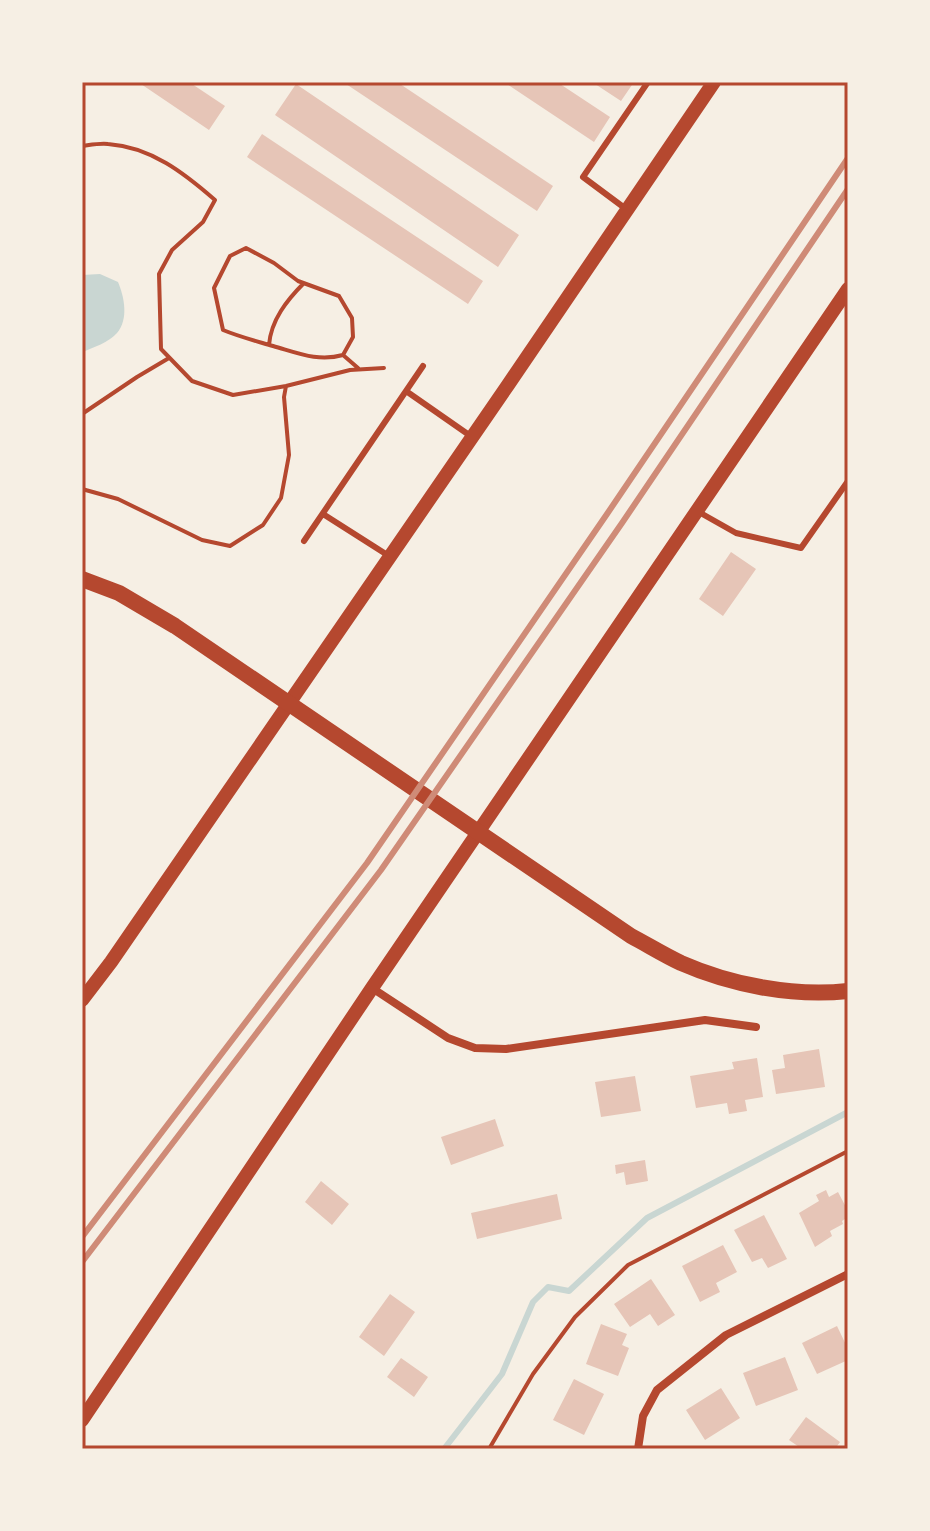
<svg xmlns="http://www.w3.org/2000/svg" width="930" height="1531" font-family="'Alegreya Sans',sans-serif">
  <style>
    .water { fill: #c9d6d2 }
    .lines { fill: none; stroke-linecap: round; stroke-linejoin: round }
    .stream { stroke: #c9d6d2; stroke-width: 6 }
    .building { fill: #e6c5b7 }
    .path { stroke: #b5482f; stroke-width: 4 }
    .service { stroke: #b5482f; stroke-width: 6 }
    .minor { stroke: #b5482f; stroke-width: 8 }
    .tertiary { stroke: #b5482f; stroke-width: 14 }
    .secondary { stroke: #b5482f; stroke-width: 16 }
    .rail { stroke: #cf8b77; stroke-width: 6 }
    .neatline { fill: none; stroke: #b5482f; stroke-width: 3 }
  </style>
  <rect width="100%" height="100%" fill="#f6efe4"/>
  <!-- water -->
  <path class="water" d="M100,274L118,282C124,296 129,319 117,333C109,342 93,348 82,352V275Z"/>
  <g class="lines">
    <!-- stream -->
    <path class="stream" d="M444,1449L502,1374L533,1302L548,1287L569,1291L647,1218L848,1112"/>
  </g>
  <!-- building -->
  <path class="building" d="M138,82H189L225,106L209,130Z
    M343,82H397L553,186L537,211Z
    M504,82H557L610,117L594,142Z
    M592,82H634L621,101Z
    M296,84L519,235L498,267L275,115Z
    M262,134L483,281L468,304L247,157Z
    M731,552L756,569L723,616L699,599Z
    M819,1049L825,1087L776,1094L772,1070L785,1068L783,1055Z
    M757,1058L763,1097L745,1100L747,1111L729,1114L727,1103L696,1108L690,1076L734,1069L732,1062Z
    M635,1076L641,1111L601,1117L595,1082Z
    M495,1119L504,1146L451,1165L441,1137Z
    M645,1160L648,1181L626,1185L624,1172L616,1174L615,1165Z
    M321,1181L349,1204L332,1225L305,1202Z
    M826,1190L829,1197L838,1192L848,1211V1217L842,1221L843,1224L830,1231L832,1236L815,1247L799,1213L819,1201L816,1195Z
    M557,1194L562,1219L477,1239L471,1213Z
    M764,1215L787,1259L768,1268L762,1258L752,1262L734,1230Z
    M723,1245L737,1272L716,1283L720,1292L700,1302L682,1266Z
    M651,1279L675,1315L658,1326L650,1314L630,1327L614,1304Z
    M390,1294L415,1312L384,1356L359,1337Z
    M601,1324L627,1334L622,1345L629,1348L618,1376L586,1364Z
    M837,1326L848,1349V1360L817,1374L802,1343Z
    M785,1357L798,1390L756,1406L743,1373Z
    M401,1358L428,1377L414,1397L387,1377Z
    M574,1379L604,1394L584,1435L553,1420Z
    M721,1388L740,1418L705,1440L686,1410Z
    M806,1417L840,1442L835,1449H802L789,1440Z"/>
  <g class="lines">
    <!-- path -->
    <path class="path" d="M82,146C90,145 100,143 108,144C151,147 184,173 215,200L203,222L172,250L159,274L161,349L192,381L233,395L286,386L350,370L384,368
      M269,345C271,320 287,300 304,283
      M343,355C318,362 298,353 273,346C256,341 240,337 223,330L214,288L230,256L246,248L274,263L298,281L339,296L352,318L353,337L343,355L358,368
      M82,414L137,377L169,358
      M82,489L118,499L202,540L230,546L263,525L281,498L289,455L284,397L286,386
      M489,1449L533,1374L575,1317L628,1265L848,1151"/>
    <!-- service -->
    <path class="service" d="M626,209L583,177L648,82
      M406,391L472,437
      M697,511L736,533L801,548L848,481
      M323,514L389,556
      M304,541L423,366"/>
    <!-- minor -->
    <path class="minor" d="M372,988L448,1038L475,1048L506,1049L705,1020L756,1027
      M638,1449L643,1416L657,1390L726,1335L848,1274"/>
    <!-- tertiary -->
    <path class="tertiary" d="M82,1000L111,962L508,385L714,82
      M82,1420L372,988L848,289"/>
    <!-- secondary -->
    <path class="secondary" d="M82,579L119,593L175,626L631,936C648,945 664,955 681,963C731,985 793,997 848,991"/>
    <!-- rail -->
    <path class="rail" d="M82,1237L367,863L607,514L848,158
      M82,1262L381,870L622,523L848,189"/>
  </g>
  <!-- border -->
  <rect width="930" height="1531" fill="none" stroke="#f6efe4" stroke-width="168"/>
  <rect x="84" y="84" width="762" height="1363" class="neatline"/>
</svg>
